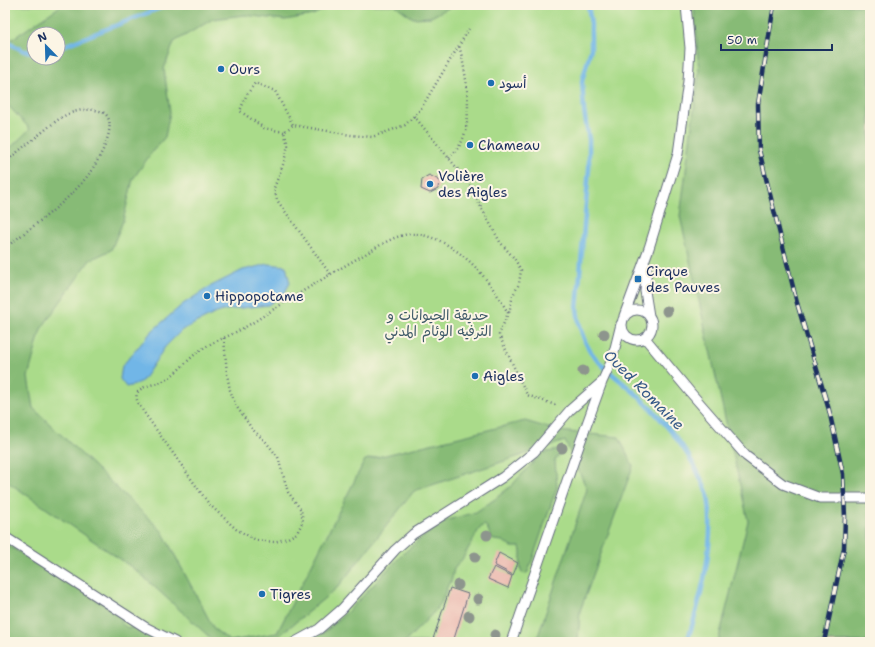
<svg xmlns="http://www.w3.org/2000/svg" width="875" height="647" font-family="'Shantell Sans','Playpen Sans Arabic',sans-serif">
  <style>
    .green { fill: #aadb8a; stroke: #628574; fill-rule: evenodd }
    .forest { fill: #87bb76; stroke: #51756a; fill-rule: evenodd }
    .water { fill: #71b6e7; stroke: #4672a2 }
    .lines { fill: none; stroke-linecap: round; stroke-linejoin: round }
    .stream { stroke: #71b6e7; stroke-width: 4.5 }
    .building { fill: #e9b2a9 }
    .lane-casing { stroke: #646c7e; stroke-width: 11 }
    .path { stroke: #646c7e; stroke-width: 2.5; stroke-dasharray: 1 3; stroke-linecap: butt }
    .lane { stroke: #fff; stroke-width: 9 }
    .rail-casing { stroke: #1b2f5e; stroke-width: 4.5 }
    .rail { stroke: #fcf5e5; stroke-width: 3; stroke-dasharray: 9; stroke-linecap: butt }
    .tree { fill: #8d958d }
    .poi-dot { fill: #1f6fb2; stroke: #fcf5e5; stroke-width: 1.5 }
    .labels { text-anchor: middle; dominant-baseline: central; stroke-width: 4; stroke-linejoin: round; paint-order: stroke }
    .poi-label { font-size: 14px; fill: #1b2f5e; stroke: #fcf5e5; text-anchor: start }
    .park-label { font-size: 14px; fill: #3f5a69; stroke: #fcf5e5 }
    .water-label { font-size: 15px; font-style: italic; fill: #355887; stroke: #fcf5e5 }
  </style>
  <rect width="100%" height="100%" fill="#fcf5e5"/>
  <filter id="ink" filterUnits="userSpaceOnUse"><feTurbulence type="fractalNoise" baseFrequency=".025" numOctaves="2"/><feDisplacementMap in="SourceGraphic" scale="8" xChannelSelector="R" yChannelSelector="G"/><feConvolveMatrix kernelMatrix="1 2 1 2 8 2 1 2 1" color-interpolation-filters="sRGB"/></filter>
  <filter id="wash" filterUnits="userSpaceOnUse"><feTurbulence type="fractalNoise" baseFrequency=".012" numOctaves="4" result="noise"/><feDisplacementMap in="SourceGraphic" scale="16" xChannelSelector="R" yChannelSelector="G"/><feGaussianBlur stdDeviation="0.9" result="paint"/><feColorMatrix in="noise" values="0 0 0 0 0 0 0 0 0 0 0 0 0 0 0 0 0 1.4 0 .05"/><feComposite in="paint" operator="in"/></filter>
  <g filter="url(#wash)">
    <rect width="100%" height="100%" fill="#ecddba"/>
    <!-- green -->
    <path class="green" d="M5,5H870V642H5ZM34,34H58V58H34Z"/>
    <!-- forest -->
    <path class="forest" d="M62,5H333L313,15L285,20L244,15L213,19L174,42L164,69L170,112L165,137L152,152L133,179L123,221L111,250L90,260L41,329L28,377L33,408L162,531L214,629L230,641L277,633L365,460L525,421L559,431L619,437L633,466L580,611L578,642H536L587,489L565,441L414,491L338,587L273,641L265,642H215L137,571L5,480V153L30,129L5,102V44ZM34,34H58V58H34Z
      M395,5H454L431,17L413,18Z
      M694,5H870V642H718L748,521L680,216L699,72Z
      M558,450L560,454L555,460L557,487L528,572L525,574L522,573C518,564 523,555 520,547H512L503,541L494,540L491,537L487,527L484,525L481,527L478,531L463,558L454,569L451,582L448,585L441,603L435,611L405,642H311C345,619 370,587 398,559C411,545 427,535 441,523L448,520L476,512L495,499L511,486L542,453Z
      M5,544L45,567L122,616L121,622C125,628 131,630 137,626L165,642H5Z"/>
    <!-- water -->
    <path class="water" d="M268,264L286,266L290,283L284,294L268,305L226,310L214,314L182,330L165,347L143,380L135,385L126,387L120,379L122,366L152,331L183,304L211,286L243,270Z"/>
    <g class="lines">
      <!-- stream -->
      <path class="stream" d="M588,5L591,24V49L582,81L584,111L589,140V168L577,309C582,357 602,364 635,393C662,418 686,446 701,479C703,485 707,490 708,496C716,541 701,599 687,642
        M5,41L24,51L34,52
        M58,48L168,5"/>
    </g>
    <g id="blocks">
      <!-- building -->
      <path class="building" d="M429,175L439,180L438,189L430,193L421,189L422,179Z
        M499,553L518,563L513,575L494,565Z
        M494,567L512,576L508,588L488,579Z
        M450,588L468,594L453,642H432Z"/>
    </g>
  </g>
  <g filter="url(#ink)">
    <use href="#blocks" fill-opacity="0" stroke="#646c7e" stroke-width="1"/>
    <g class="lines">
      <defs>
        <path id="lane" d="M647,267L645,291L649,316
          M622 325a15 15 0 1 1 30 0a15 15 0 1 1-30 0Z
          M624,316L649,248L678,154L688,81L690,48L686,5
          M645,338L690,392L746,456L783,484L820,498H870
          M5,537L145,627L175,642
          M295,642L319,629L342,609L395,550L413,534L503,477L534,452L570,410L602,382
          M511,642L580,443L602,382L612,360L621,324"/>
      </defs>
      <!-- lane casing -->
      <use href="#lane" class="lane-casing"/>
      <!-- path -->
      <path class="path" d="M414,116L466,179L500,242L514,258L521,270L519,284L513,295L509,313
        M284,132L264,128L240,111L246,96L255,83L275,91L293,125
        M449,158C453,153 458,149 461,143C474,118 466,72 459,45
        M5,163C18,151 31,141 45,130C51,125 57,120 64,116C73,111 84,109 94,110C127,112 99,160 89,174C67,203 34,225 5,248
        M330,274L277,200L274,188L284,162L288,145L284,132L293,125L351,135L372,137L389,131L405,125L420,110L469,29
        M224,338L227,374L230,390L236,406L253,430L266,442L278,457L288,492L301,510L303,521L297,533L288,538L274,542L256,540L236,529L209,504L143,411C140,406 135,400 137,394C140,385 156,385 163,381C177,374 186,361 198,352C209,343 223,339 236,332C250,325 263,316 277,307C305,290 332,273 360,257C377,248 395,233 415,234C422,234 429,237 436,239C469,254 491,282 508,313L499,335L527,395L558,406"/>
      <!-- lane -->
      <use href="#lane" class="lane"/>
      <defs>
        <path id="rail" d="M774,5L758,104L759,150L797,303L829,410L843,474L845,517L844,548L824,642"/>
      </defs>
      <!-- rail casing -->
      <use href="#rail" class="rail-casing"/>
      <!-- rail -->
      <use href="#rail" class="rail"/>
    </g>
    <!-- trees -->
    <g class="tree">
      <circle cx="667" cy="311" r="5.5"/>
      <circle cx="604" cy="334" r="5.5"/>
      <circle cx="583" cy="371" r="5.5"/>
      <circle cx="562" cy="448" r="5.5"/>
      <circle cx="487" cy="535" r="5.5"/>
      <circle cx="475" cy="557" r="5.5"/>
      <circle cx="458" cy="585" r="5.5"/>
      <circle cx="478" cy="599" r="5.5"/>
      <circle cx="469" cy="616" r="5.5"/>
      <circle cx="495" cy="635" r="5.5"/>
    </g>
  </g>
  <!-- markers -->
  <g class="poi-dot">
    <circle cx="221" cy="69" r="4"/>
    <circle cx="491" cy="83" r="4"/>
    <circle cx="470" cy="145" r="4"/>
    <circle cx="430" cy="184" r="4"/>
    <rect x="634" y="275" width="8" height="8" rx="2"/>
    <circle cx="207" cy="296" r="4"/>
    <circle cx="475" cy="376" r="4"/>
    <circle cx="262" cy="594" r="4"/>
  </g>
  <g class="labels">
    <!-- poi labels -->
    <g class="poi-label">
      <text x="229" y="69">Ours</text>
      <text x="499" y="83">أسود</text>
      <text x="478" y="145">Chameau</text>
      <text x="438" y="176">Volière<tspan x="438" dy="16">des Aigles</tspan></text>
      <text x="646" y="271">Cirque<tspan x="646" dy="16">des Pauves</tspan></text>
      <text x="215" y="296">Hippopotame</text>
      <text x="483" y="376">Aigles</text>
      <text x="270" y="594">Tigres</text>
    </g>
    <!-- park labels -->
    <g class="park-label">
      <text x="438" y="315">حديقة الحيوانات و<tspan x="438" dy="16">الترفيه الوئام المدني</tspan></text>
    </g>
    <!-- water labels -->
    <g class="water-label">
      <text transform="translate(644 390) rotate(45)">Oued Romaine</text>
    </g>
  </g>
  <!-- margin -->
  <rect width="875" height="647" fill="none" stroke="#fcf5e5" stroke-width="20"/>
  <!-- north arrow -->
  <g transform="translate(46 46) rotate(337)"><circle r="19" fill="#fcf5e5" stroke="#a2a6af"/>
  <path d="M0-3L7 15L0 10L-7 15Z" fill="#1f6fb2"/>
  <text y="-6" font-size="11" font-weight="bold" text-anchor="middle" fill="#1b2f5e">N</text>
  </g>
  <!-- scale -->
  <path d="M721 44v6h111v-6" fill="none" stroke="#1b2f5e" stroke-width="2"/>
  <text x="727" y="44" font-size="12" fill="#1b2f5e" stroke="#fcf5e5" stroke-width="3" paint-order="stroke">50 m</text>
</svg>
